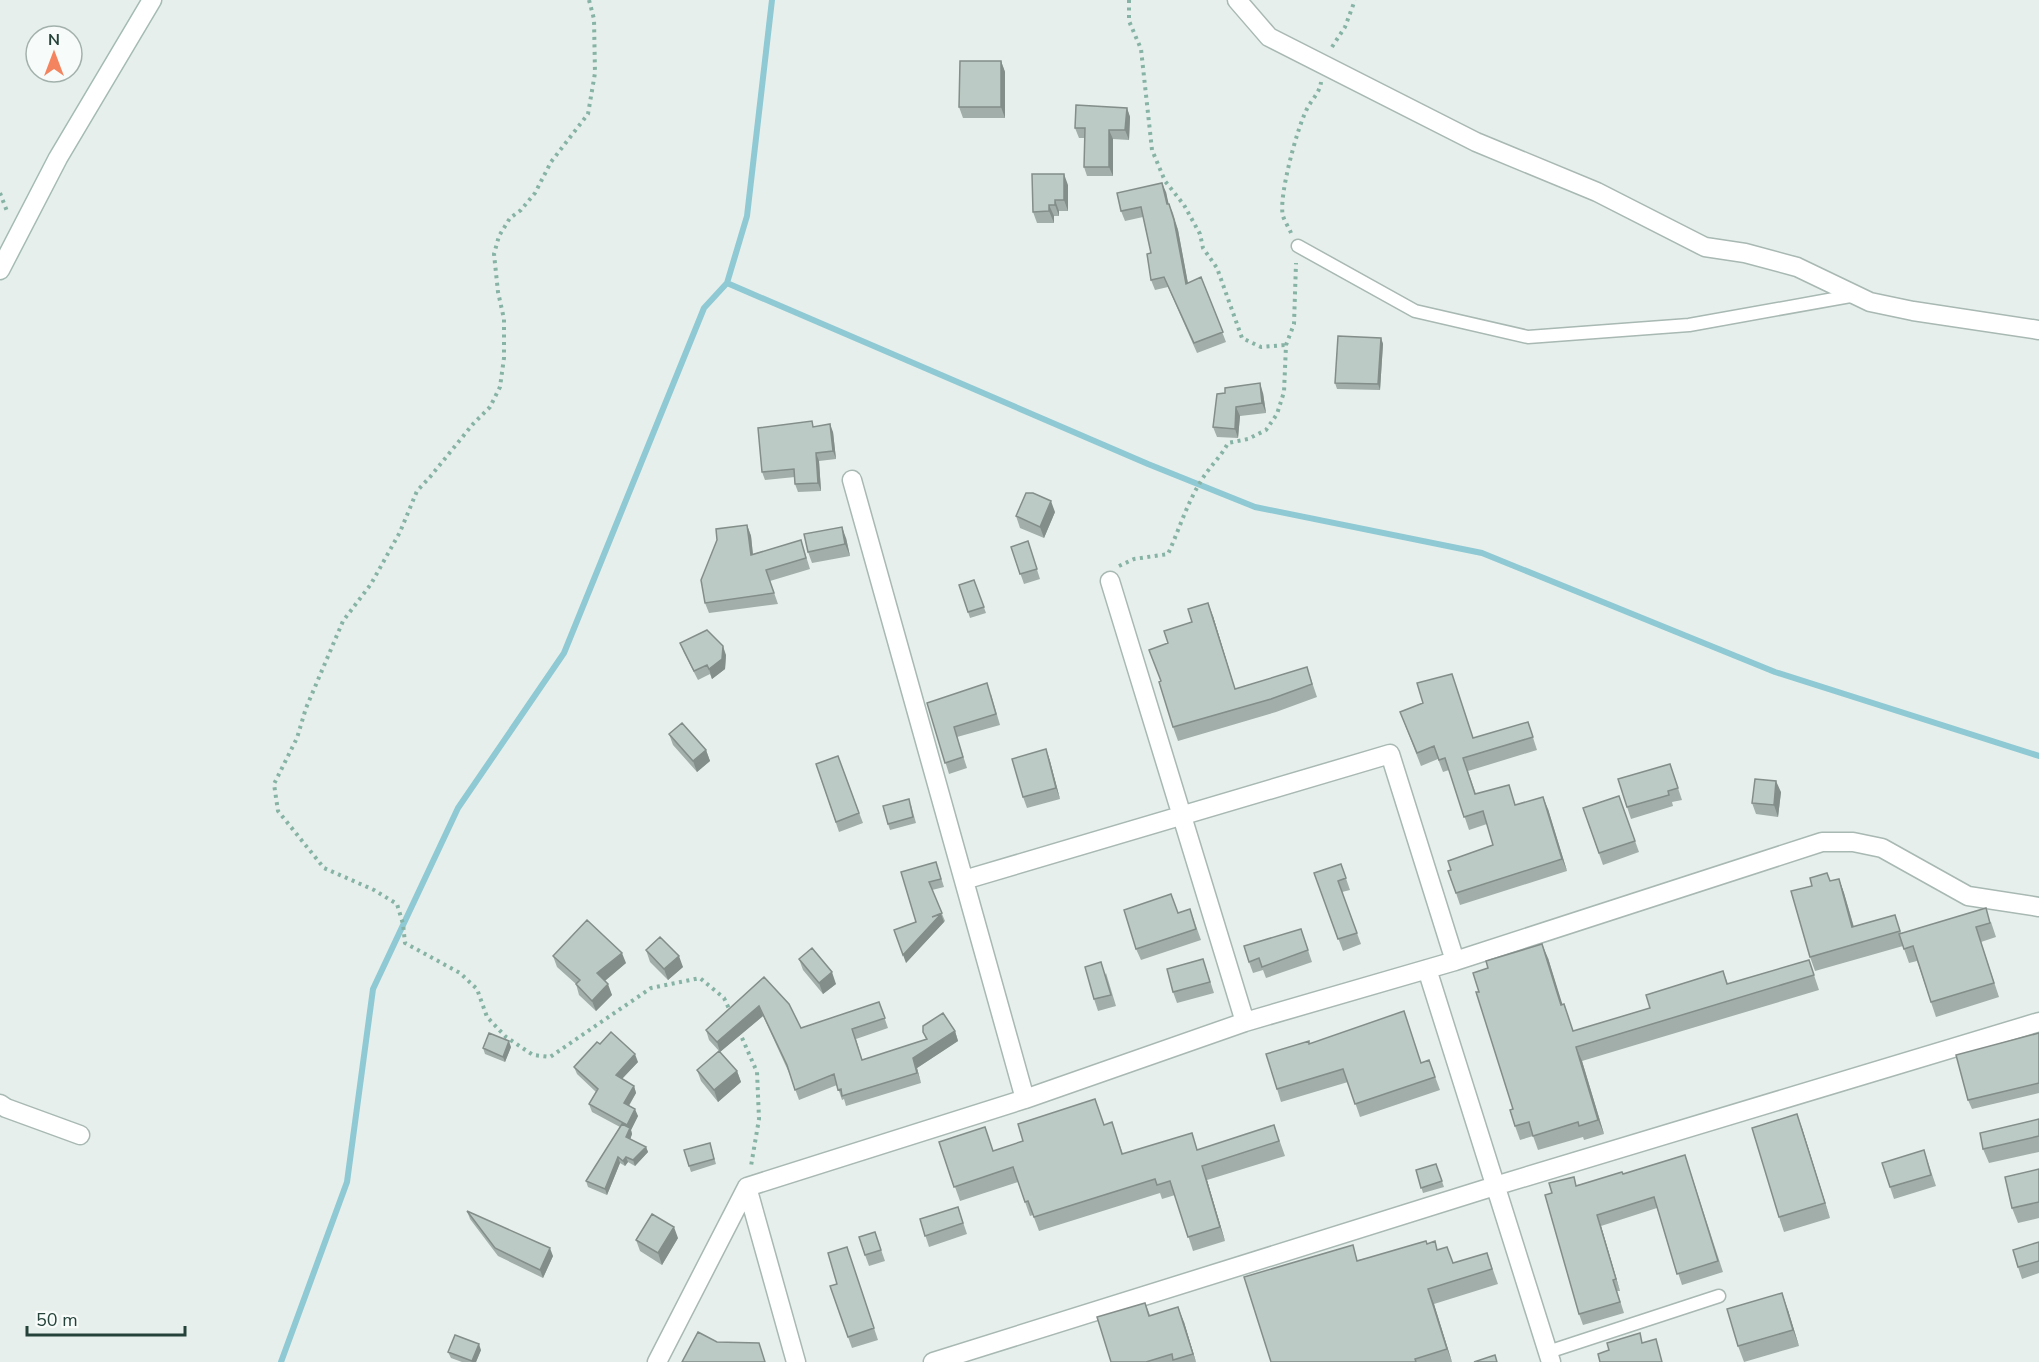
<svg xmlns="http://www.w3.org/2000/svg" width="2039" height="1362" font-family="'Nunito Sans',sans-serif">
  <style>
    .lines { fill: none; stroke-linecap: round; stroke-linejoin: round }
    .stream { stroke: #8ec9d4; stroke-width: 6 }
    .lane-casing { stroke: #a8b8b2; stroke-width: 15 }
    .street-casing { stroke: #a8b8b2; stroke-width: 21 }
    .secondary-casing { stroke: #a4bbb3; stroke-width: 21 }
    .path { stroke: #86b3a5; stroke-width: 4; stroke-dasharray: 3 4.5; stroke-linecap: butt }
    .lane { stroke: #fff; stroke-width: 12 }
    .street { stroke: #fff; stroke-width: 18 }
    .secondary { stroke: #fff; stroke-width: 18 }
    .wall { fill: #a1aea9 }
    .shaded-wall { fill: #838d89 }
    .building { fill: #bbcac4; stroke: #838d89; stroke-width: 1.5 }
  </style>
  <rect width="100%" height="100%" fill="#e6efeb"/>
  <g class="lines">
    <!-- stream -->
    <path class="stream" d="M727,283L1148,464L1255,507L1482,553L1775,672L2039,756
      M281,1362L347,1182L373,989L458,808L564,653L704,308L727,283L747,216L772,0"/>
    <defs>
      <path id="lane" d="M1298,246L1415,311L1528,337L1689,325L1856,295
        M1548,1352L1719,1296"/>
      <path id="street" d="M1237,0L1269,37L1476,142L1597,192L1705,247L1745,253L1797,267L1870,302L1913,311L2039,330
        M852,480L1025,1099
        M1110,581L1245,1022
        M964,880L1390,754L1455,961
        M1427,969L1551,1362
        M0,1104L6,1108L80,1135
        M747,1187L796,1362
        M657,1362L747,1187L1025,1099L1245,1022L1455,961L1822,842H1853L1882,848L1968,896L2039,907
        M933,1362L1495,1186L2039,1022"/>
      <path id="secondary" d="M0,270L58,158L152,0"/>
    </defs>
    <!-- lane casing -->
    <use href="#lane" class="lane-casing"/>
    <!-- street casing -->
    <use href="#street" class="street-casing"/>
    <!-- secondary casing -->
    <use href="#secondary" class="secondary-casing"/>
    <!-- path -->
    <path class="path" d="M589,0L594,19L595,73L588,114L551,162L535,193L521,210L510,218L499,236L494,254L498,292L504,319V358L500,387L490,407L473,424L430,477L417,491L400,532L371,584L343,621L306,708L297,738L274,784L278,811L324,868L374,890L397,904L403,924L405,943L460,973L477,989L487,1017L506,1037L533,1055L550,1057L651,988L700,978L724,998L731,1013
      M1129,0V21L1141,49L1152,150L1165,181L1184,205L1200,234L1203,248L1217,268L1242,338L1261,347L1286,345
      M1332,47L1345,27L1355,0
      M0,193L8,214
      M1291,233C1289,228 1285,222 1283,216C1278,198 1297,129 1306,111C1310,101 1320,93 1321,82
      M1119,566L1134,559L1168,554C1179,530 1187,503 1201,481C1209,467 1221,457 1228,443L1248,439L1266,430L1277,414L1284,392L1286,345L1294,324L1296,263
      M739,1031L757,1072L759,1119L751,1166"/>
    <!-- lane -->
    <use href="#lane" class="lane"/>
    <!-- street -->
    <use href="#street" class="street"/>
    <!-- secondary -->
    <use href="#secondary" class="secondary"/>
  </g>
  <!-- wall -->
  <path class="wall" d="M1001,61L1005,72V118H963L959,107Z
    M1127,108L1130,117L1129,140L1113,139V176H1087L1084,167V138H1079L1075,128Z
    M1068,185V211H1059V216H1054V223H1037L1033,212Z
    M1166,192L1168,204H1169L1173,213L1178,230L1188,284L1201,277L1226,342L1197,353L1168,287L1155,290L1151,280V253L1143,217L1125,221L1121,211Z
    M1381,338L1383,344L1380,390L1337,389L1335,383Z
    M1263,393L1266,413L1240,416L1238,438L1217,437L1213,427L1217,394Z
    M814,426L833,432L836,459L819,461L821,491L798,492L795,484V477L765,480L762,472Z
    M1055,512L1044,538L1020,528L1016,516Z
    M747,525L751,536L753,554L801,540L810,569L770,581L778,604L709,613L705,603Z
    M846,538L850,556L812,563L808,552Z
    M1011,547L1031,551L1040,579L1024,584Z
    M974,580L986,613L970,618L959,585Z
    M1213,616L1235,689L1307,667L1317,697L1276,712L1178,741L1173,727L1161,681L1168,643Z
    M680,643L726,655L725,669L712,679L710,674L698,680L684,653Z
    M991,694L1000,725L957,737L967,768L949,774L927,703Z
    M1400,712L1473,738L1528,722L1537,750L1468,771L1476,794L1516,805L1548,809L1567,871L1460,905L1456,893L1451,870L1493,845L1487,824L1469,830L1449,770L1443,772L1438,759L1421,766Z
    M669,734L706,750L710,761L697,772L673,745Z
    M1046,749L1050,761L1060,799L1027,808L1023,797Z
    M838,756L863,823L839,832L816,764Z
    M1670,764L1682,800L1672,802L1673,806L1631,819L1627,807Z
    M1781,792L1778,817L1756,814L1752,803Z
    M1619,796L1639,852L1603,865L1583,808Z
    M911,805L916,823L890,830L888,824Z
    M936,862L944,887L932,890L945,921L906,963L916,922Z
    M1341,864L1350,890L1342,892L1361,944L1343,951L1314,873Z
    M1827,873L1830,881L1839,879L1844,893L1854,927L1895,915L1901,933L1991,922L1996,937L1981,942L1999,997L1936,1017L1917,961L1909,963L1903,946L1815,971L1810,957L1812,886Z
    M1190,909L1201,940L1141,960L1136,949L1178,913Z
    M1301,929L1312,962L1266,978L1263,970L1253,973L1249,962Z
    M646,950L683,967L668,980L650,962Z
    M553,956L626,963L605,981L612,995L596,1011L579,995L576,984L557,967Z
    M1548,958L1562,1005L1573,1031L1650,1008L1723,971L1728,984L1809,960L1819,990L1582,1061L1604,1134L1584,1140L1583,1137L1538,1150L1533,1136L1520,1140L1515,1126L1513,1109Z
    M799,959L836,984L823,994L803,970Z
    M1203,959L1214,993L1177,1003L1173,992Z
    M1106,973L1116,1006L1098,1011L1094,999Z
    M764,977L801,1028L879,1002L888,1028L856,1039L862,1060L926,1040L923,1032L955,1031L958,1041L917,1068L921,1083L846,1106L844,1099L842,1100L837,1085L799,1100L790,1075L763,1016L720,1052L709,1040L706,1030Z
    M2039,1033V1093L1972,1109L1968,1100Z
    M600,1044L638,1062L622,1079L634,1086L636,1093L629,1106L638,1116L631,1130L632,1134L630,1139L646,1147L648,1152L635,1166L628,1162L625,1166L620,1163L607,1195L588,1187L586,1181L620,1127L592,1112L589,1104L596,1092L577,1074L574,1067Z
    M1309,1044L1421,1063L1429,1060L1440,1090L1360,1117L1348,1082L1281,1102L1277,1089Z
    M511,1047L505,1062L485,1054L483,1048Z
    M697,1070L737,1071L741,1082L718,1102L701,1081Z
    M2039,1119V1152L1989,1163L1983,1149Z
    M1104,1125L1117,1137L1123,1154L1198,1150L1279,1139L1285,1156L1207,1180L1225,1241L1193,1251L1175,1195L1162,1199L1160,1193L1039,1231L1033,1215L1030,1216L1018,1182L960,1201L939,1142L994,1151Z
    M1802,1128L1830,1218L1784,1232L1779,1217Z
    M710,1143L716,1164L691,1172L689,1166Z
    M1924,1150L1936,1186L1894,1199L1890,1187Z
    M1685,1155L1723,1272L1682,1285L1657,1208L1601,1226L1620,1291H1617L1624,1313L1583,1325L1579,1314L1577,1185L1623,1174Z
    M1436,1164L1444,1187L1423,1193L1416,1170Z
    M2039,1169V1218L2018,1223L2012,1208Z
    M958,1207L967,1234L929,1247L920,1219Z
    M467,1211L553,1256L543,1278L498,1256L470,1219Z
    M678,1238L662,1265L640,1251L636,1240Z
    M2039,1242V1273L2022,1279L2018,1267Z
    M879,1244L885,1261L869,1266L865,1255Z
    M1427,1244L1438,1250L1453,1263L1487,1253L1498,1284L1434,1304L1452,1362H1271L1358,1260Z
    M847,1247L878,1340L852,1348L848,1337Z
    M1145,1303L1150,1315L1184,1322L1196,1362H1111Z
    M1788,1310L1799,1346L1744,1362L1738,1346Z
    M481,1350L476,1362H462L451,1358L448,1352Z"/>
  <!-- shaded-wall -->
  <path class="shaded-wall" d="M1001,61L1005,72V118L1001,107Z
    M1127,108L1130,117L1129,140L1125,130Z
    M1109,130L1113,139V176L1109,167Z
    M1064,174L1068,185V211L1064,200Z
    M1162,183L1166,192L1171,214L1167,204Z
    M1055,200L1059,211V216L1055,205Z
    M1169,204L1178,230L1190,294L1186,284Z
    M1049,205L1054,216V223L1049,211Z
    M1381,338L1383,344L1380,390L1378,384Z
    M1260,383L1263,393L1266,413L1262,403Z
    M1236,407L1240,416L1238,438L1235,429Z
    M830,424L833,432L836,459L833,451Z
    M816,453L819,461L821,491L818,483Z
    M1051,501L1055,512L1044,538L1040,527Z
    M747,525L751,536L754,566L751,555Z
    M842,527L846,538L850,556L845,544Z
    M1208,603L1213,616L1239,702L1235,689Z
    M723,646L726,655L725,669L712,679L709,669Z
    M1046,749L1050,761L1060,799L1056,788Z
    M706,750L710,761L697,772L693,761Z
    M1776,781L1781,792L1778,817L1774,805Z
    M1543,797L1548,809L1567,871L1562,859Z
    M1839,879L1844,893L1858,942L1852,927Z
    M941,914L944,922L906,963L903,955Z
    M1542,944L1548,958L1567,1019L1561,1005Z
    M622,953L626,963L601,984L597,973Z
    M679,956L683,967L668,980L664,969Z
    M832,972L836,984L823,994L819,983Z
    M608,984L612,995L596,1011L592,1001Z
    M759,1006L763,1016L720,1052L717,1042Z
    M955,1031L958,1041L917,1068L921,1083L913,1058Z
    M509,1041L511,1047L505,1062L503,1057Z
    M1576,1047L1582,1061L1604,1134L1598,1120Z
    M635,1054L638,1062L618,1083L616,1075Z
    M737,1071L741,1082L718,1102L714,1090Z
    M634,1086L636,1093L626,1110L624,1103Z
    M635,1109L638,1116L631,1130L632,1134L629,1143L626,1137L629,1131L627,1125Z
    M1797,1114L1802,1128L1830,1218L1825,1203Z
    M646,1147L648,1152L635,1166L633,1160Z
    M618,1157L620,1163L607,1195L605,1189Z
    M626,1157L628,1162L625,1166L623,1161Z
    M1202,1166L1207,1180L1225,1241L1220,1227Z
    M1597,1215L1601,1226L1620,1291L1616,1279Z
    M674,1227L678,1238L662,1265L658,1253Z
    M550,1248L553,1256L543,1278L540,1270Z
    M1428,1289L1434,1304L1452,1362L1447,1349Z
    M1782,1293L1788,1310L1799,1346L1793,1330Z
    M1178,1307L1184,1322L1196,1362L1193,1354Z
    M479,1344L481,1350L476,1362H472Z"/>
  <!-- building -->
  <path class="building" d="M960,61H1001V107H959Z
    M1076,105L1127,108L1125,130H1109V167H1084L1085,128H1075Z
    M1032,174H1064V200H1055V205H1049V211L1033,212Z
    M1162,183L1167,204H1169L1174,220L1186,284L1201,277L1223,332L1194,343L1164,277L1151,280L1147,254L1151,253L1141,207L1121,211L1117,193Z
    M1338,336L1381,338L1378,384L1335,383Z
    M1260,383L1262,403L1236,407L1235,429L1213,427L1217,394L1225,393V388Z
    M812,421L813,427L830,424L833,451L816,453L818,483L795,484L794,469L762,472L758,428Z
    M1026,493H1033L1051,501L1040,527L1016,516Z
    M747,525L751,555L801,540L806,558L766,570L774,593L705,603L701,580L717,540L716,529Z
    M842,527L845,544L808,552L804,534Z
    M1028,541L1037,569L1020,574L1011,547Z
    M974,580L984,607L968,612L959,585Z
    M1208,603L1235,689L1307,667L1312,684L1271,699L1173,727L1159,682L1161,681L1149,650L1168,643L1164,631L1192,622L1188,609Z
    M707,630L723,646L722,659L709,669L707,665L694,671L680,643Z
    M1452,674L1473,738L1528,722L1533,737L1463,758L1475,794L1509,785L1515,805L1543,797L1562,859L1456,893L1448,871L1451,870L1448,861L1493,845L1483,811L1464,817L1445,758L1439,760L1434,746L1417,753L1400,712L1423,703L1417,683Z
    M987,683L996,714L954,727L963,757L945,763L927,703Z
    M682,723L706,750L693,761L669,734Z
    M1046,749L1056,788L1023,797L1012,759Z
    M838,756L859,813L836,822L816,764Z
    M1670,764L1678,788L1668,791L1669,795L1627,807L1618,779Z
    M1755,779L1776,781L1774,805L1752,803Z
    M1619,796L1635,841L1599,853L1583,808Z
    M909,799L913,817L888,824L883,806Z
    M936,862L941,879L929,882L942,913L932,917L941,914L903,955L894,930L916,922L901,872Z
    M1341,864L1346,878L1338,881L1357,933L1338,939L1314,873Z
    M1827,873L1830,881L1839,879L1852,927L1895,915L1900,931L1810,957L1791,891L1812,886L1810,878Z
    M1171,894L1178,913L1190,909L1196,929L1136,949L1124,910Z
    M1986,908L1990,923L1976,927L1994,983L1931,1002L1913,946L1904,949L1899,934Z
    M587,920L622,953L597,973L608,984L592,1001L576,984L580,980L553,956Z
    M1301,929L1308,950L1262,967L1259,958L1249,962L1244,946Z
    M660,937L679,956L664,969L646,950Z
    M1542,944L1561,1005L1564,1004L1573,1031L1650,1008L1646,995L1723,971L1727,984L1809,960L1814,975L1576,1047L1598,1120L1579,1126L1578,1122L1533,1136L1529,1122L1515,1126L1510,1110L1513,1109L1476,992H1479L1473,973L1488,968L1486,961Z
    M812,948L832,972L819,983L799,959Z
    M1203,959L1210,982L1173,992L1167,969Z
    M1101,962L1111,995L1094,999L1085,967Z
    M764,977L789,1004L801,1028L879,1002L885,1018L852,1029L862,1060L927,1039L923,1032V1026L943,1013L955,1031L913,1058L917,1073L842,1096L841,1089L838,1090L834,1074L795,1090L787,1065L759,1006L717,1042L706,1030Z
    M1404,1011L1421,1063L1429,1060L1435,1077L1355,1104L1343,1069L1277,1089L1266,1054L1309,1041V1044Z
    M611,1032L635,1054L616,1075L634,1086L624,1103L635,1109L627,1125L589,1104L598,1089L574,1067L597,1042L600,1044Z
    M489,1033L509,1041L503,1057L483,1048Z
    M2039,1033V1083L1968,1100L1956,1055Z
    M719,1051L737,1071L714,1090L697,1070Z
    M1095,1099L1104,1125L1112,1122L1122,1154L1192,1133L1197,1150L1274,1125L1279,1141L1202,1166L1220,1227L1188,1237L1170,1181L1157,1185L1155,1179L1034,1217L1028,1201L1025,1202L1013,1167L954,1187L939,1142L985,1127L993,1151L1023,1141L1018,1124Z
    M1797,1114L1825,1203L1779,1217L1752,1128Z
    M2039,1119V1136L1983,1149L1980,1133Z
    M622,1124L630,1128L626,1137L646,1147L633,1160L626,1157L623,1161L618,1157L605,1189L586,1181Z
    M710,1143L714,1159L689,1166L684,1150Z
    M1924,1150L1931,1175L1890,1187L1882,1163Z
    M1685,1155L1718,1261L1677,1274L1654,1197L1597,1215L1616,1279L1613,1280L1620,1302L1579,1314L1545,1195L1552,1193L1549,1183L1574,1177L1576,1186L1622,1172L1623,1174Z
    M1436,1164L1442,1181L1421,1188L1416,1170Z
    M2039,1169V1202L2012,1208L2005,1177Z
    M958,1207L963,1223L925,1236L920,1219Z
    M467,1211L550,1248L540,1270L495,1248Z
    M652,1214L674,1227L658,1253L636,1240Z
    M875,1232L881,1250L865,1255L859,1237Z
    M1426,1241L1427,1244L1435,1241L1437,1250L1447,1247L1453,1263L1487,1253L1492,1269L1428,1289L1447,1349L1415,1359L1416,1362H1271L1244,1277L1353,1245L1357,1261Z
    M2039,1242V1261L2018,1267L2013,1250Z
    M847,1247L874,1328L848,1337L830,1286L837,1284L828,1253Z
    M1782,1293L1793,1330L1738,1346L1727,1309Z
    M1145,1303L1149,1316L1178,1307L1193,1354L1173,1360L1172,1354L1146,1362H1111L1097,1317Z
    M698,1332L717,1342L759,1343L765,1362H682Z
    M1640,1333L1642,1343L1656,1339L1662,1362H1600L1598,1354L1609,1350L1607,1343Z
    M455,1335L479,1344L472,1361L448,1352Z
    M1495,1355L1497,1362H1474Z"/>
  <!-- north arrow -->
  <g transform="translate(54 54)"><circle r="28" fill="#f7fbf9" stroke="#a3b1ad" stroke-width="1.5"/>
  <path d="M0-4.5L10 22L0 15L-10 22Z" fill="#f4845f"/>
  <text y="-9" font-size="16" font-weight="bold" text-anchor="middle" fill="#24423a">N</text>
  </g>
  <!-- scale -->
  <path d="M27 1326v9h158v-9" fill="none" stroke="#24423a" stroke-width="3"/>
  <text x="36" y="1326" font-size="18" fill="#24423a" stroke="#f7fbf9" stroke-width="4.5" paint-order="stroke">50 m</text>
</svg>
